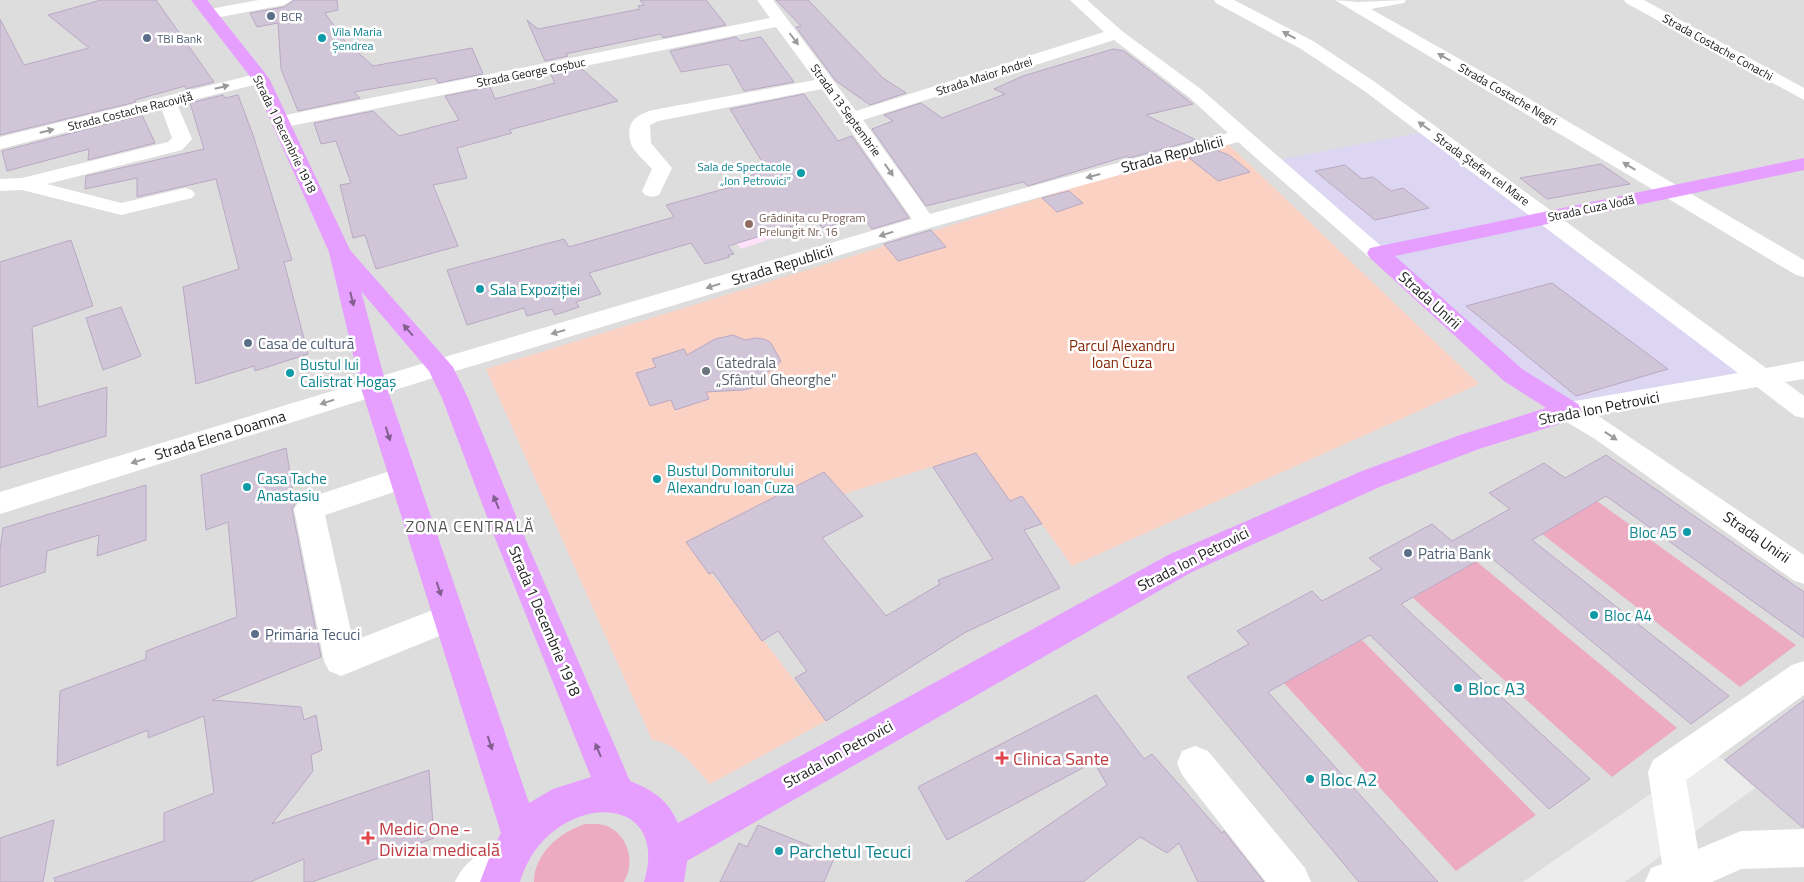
<svg xmlns="http://www.w3.org/2000/svg" width="1804" height="882" font-family="'Titillium Web',sans-serif">
  <style>
    .residential { fill: #ddddde }
    .commercial { fill: #dcd6f2 }
    .education { fill: #ffe1fa }
    .grass { fill: #ecabc0 }
    .park { fill: #fbd1c3 }
    .parking { fill: #ececec }
    .building { fill: #d1c6d8; stroke: #b9a8c3 }
    .lines { fill: none; stroke-linecap: round; stroke-linejoin: round }
    .minor { fill: #fff; fill-rule: evenodd }
    .major { fill: #e69eff; fill-rule: evenodd }
    .oneway { fill: #9b9b9b }
    .oneway2 { fill: #835f90 }
    .service-dot { fill: #5c6f8a; stroke: #fff; stroke-width: 2 }
    .culture-dot { fill: #0f9aa8; stroke: #fff; stroke-width: 2 }
    .education-dot { fill: #8d6e63; stroke: #fff; stroke-width: 2 }
    .worship-dot { fill: #6b7280; stroke: #fff; stroke-width: 2 }
    .health-dot { fill: #e0444e; stroke: #fff; stroke-width: 2 }
    .labels { text-anchor: middle; dominant-baseline: central; stroke-width: 5; stroke-linejoin: round; paint-order: stroke }
    .far-service-label { font-size: 12px; fill: #4e5e75; stroke: #fff; text-anchor: start }
    .far-culture-label { font-size: 12px; fill: #0d838f; stroke: #fff; text-anchor: start }
    .far-street-label { font-size: 12px; fill: #202020; stroke: #fff }
    .far-education-label { font-size: 12px; fill: #785e54; stroke: #fff; text-anchor: start }
    .street-label { font-size: 15px; fill: #202020; stroke: #fff }
    .culture-label { font-size: 15px; fill: #0d838f; stroke: #fff; text-anchor: start }
    .service-label { font-size: 15px; fill: #4e5e75; stroke: #fff; text-anchor: start }
    .park-label { font-size: 15px; fill: #842808; stroke: #fff }
    .worship-label { font-size: 15px; fill: #5b616d; stroke: #fff; text-anchor: start }
    .neighbourhood-label { font-size: 16px; letter-spacing: 1px; fill: #535353; stroke: #fff }
    .near-culture-label { font-size: 18px; fill: #0d838f; stroke: #fff; text-anchor: start }
    .near-health-label { font-size: 18px; fill: #be3a42; stroke: #fff; text-anchor: start }
  </style>
  <rect width="100%" height="100%" fill="#efe6f1"/>
  <!-- residential -->
  <path class="residential" d="M0,0H1804V882H0Z"/>
  <!-- commercial -->
  <path class="commercial" d="M1424,132L1743,372L1551,408L1277,160Z"/>
  <!-- education -->
  <path class="education" d="M761,206L783,232L782,235L741,249L717,219Z"/>
  <!-- grass -->
  <path class="grass" d="M1597,501L1796,645L1740,687L1542,534Z
    M1476,561L1677,728L1612,777L1413,598Z
    M1362,640L1536,815L1456,871L1284,683Z
    M585,824C593,824 601,823 609,827C629,837 635,863 624,882H534C534,854 560,832 585,824Z"/>
  <!-- park -->
  <path class="park" d="M1225,141L1479,384L1072,566L1022,496L1010,501L976,453L844,494L824,472L687,542L826,721L710,784C693,766 677,742 652,740L486,369Z"/>
  <!-- parking -->
  <path class="parking" d="M1713,751L1755,788L1625,882H1523Z"/>
  <!-- building -->
  <path class="building" d="M101,0H156L214,82L186,89L185,86L135,100L136,102L0,135V19L24,65L89,48L48,15Z
    M294,0H337L338,10L325,13L344,40L373,66L472,48L483,74L438,83L435,78L354,92L360,98L298,111L281,69L278,23L257,27L250,13L284,7Z
    M640,0H706L726,25L663,38L661,34L565,54L568,56L545,61L527,20L538,29L640,9L638,6L644,5Z
    M776,0H808L883,78L906,93L870,105L836,81L796,27L801,26Z
    M736,37L740,41L761,37L794,82L744,91L729,64L681,72L670,51Z
    M1113,49L1124,51L1193,104L1146,115L1196,140L1129,158L1127,156L1028,186L1023,182L926,206L872,129L893,121L884,115L921,103L942,118L1005,94L994,89L1023,76Z
    M582,69L618,101L509,130L512,133L457,148L467,178L433,185L458,246L376,269L365,235L353,238L340,185L351,183L336,141L321,144L314,123L373,111L399,136L459,120L445,96L490,87L495,99L555,83L551,75Z
    M804,94L838,141L852,136L909,218L872,229L863,217L822,228L816,219L728,246L734,254L728,255L730,257L705,264L691,243L589,273L601,294L576,302L579,307L555,315L552,309L527,316L524,308L467,325L447,270L564,239L569,247L674,217L666,205L735,186L731,182L767,170L730,109Z
    M223,95L225,98L238,95L253,135L292,260L284,262L308,354L255,371L254,366L196,384L183,287L239,269L216,179L137,197V178L85,189L86,176L204,149L190,103Z
    M142,115L155,143L88,160L89,149L7,171L2,151Z
    M1216,150L1229,155L1250,172L1218,181L1189,158Z
    M1601,164L1630,184L1547,199L1520,178Z
    M1345,165L1362,179L1373,177L1391,191L1403,188L1429,208L1375,220L1315,171Z
    M1069,191L1083,203L1057,212L1042,198Z
    M931,230L946,247L898,261L884,244Z
    M71,240L93,306L32,327L38,407L107,387L106,436L0,468V262Z
    M1552,283L1668,369L1576,396L1466,306Z
    M121,307L141,356L103,370L86,318Z
    M733,335L745,340L756,338L764,339L770,342L781,361L774,369L769,371L760,383L752,388L743,390L706,392L709,399L675,410L671,400L650,406L636,373L656,367L652,359L684,349L687,355L715,339Z
    M286,448L295,504L292,509L321,657L212,700L301,707L304,720L316,715L322,750L311,755L313,771L272,824L429,770L434,838L312,882H304V859L250,882H55L54,878L164,841V813L214,793L204,716L148,738V730L57,766L60,691L146,659V651L237,617L228,522L206,530L201,475Z
    M976,453L1010,501L1022,496L1042,524L1024,530L1060,588L966,632L826,721L795,678L807,671L778,631L762,641L713,572L709,574L686,542L824,472L863,516L822,538L886,616L940,584L938,580L993,559L933,467Z
    M1606,455L1804,592V638L1606,496L1532,540L1729,696L1691,724L1488,555L1401,604L1590,779L1549,809L1370,635L1268,692L1438,882H1359L1187,677L1249,644L1237,631L1312,591L1322,601L1382,569L1369,558L1432,524L1452,541L1510,509L1489,493L1544,463L1565,478Z
    M146,485V540L97,556L99,535L47,551L45,572L0,587V550L3,528Z
    M1096,695L1144,759L1152,754L1222,833L1224,831L1264,882H1198L1179,843L1167,853L1140,837L1083,882H965L1107,785L1094,762L947,840L918,787Z
    M1804,700V827H1802L1725,760Z
    M54,820L43,882H0V838Z
    M758,825L835,856L824,882H720L739,843L747,847Z"/>
  <g class="lines">
    <!-- minor -->
    <path class="minor" d="M259,0H292L284,5L210,19L202,14L210,9Z
      M757,0H773L856,111L1104,32L1070,0H1087L1122,31L1202,90L1389,253L1386,258L1378,260L1370,258L1238,142L933,227L449,373L0,514V492L431,361L912,219L822,89L658,121L650,125L651,143L672,168L659,195L652,197L645,195L642,191L652,169C646,162 634,152 631,144C625,123 635,115 653,110L815,80L776,27L281,128L274,126L272,122L274,118L281,116L770,18ZM1114,40L1190,98L1228,133L930,214L863,120Z
      M1214,0H1234L1313,41L1375,82L1766,368L1804,361V379L1785,382L1804,396V418L1795,416L1757,387L1597,415L1804,555V584L1793,580L1595,439L1560,418L1556,411L1560,404L1569,402L1738,373L1363,90L1301,49L1216,3Z
      M1335,0L1358,2L1406,0L1404,3L1371,9L1504,84L1804,260V277L1796,275Z
      M1624,0H1644L1804,88V100L1626,3Z
      M260,73L266,74L269,78L266,82L177,104L192,139L182,150L47,184L121,203L185,188L192,190L195,194L192,198L121,215L22,190L0,191V179L22,178L168,142L172,138L161,108L0,149V137Z
      M402,467L412,470L416,478L412,486L325,515L353,641L448,604L459,608L464,618L459,628L341,676L329,671L324,661L294,509L299,501Z
      M1804,661V695L1686,780L1698,849L1741,831L1804,829V867L1741,869L1712,882H1645L1651,868L1662,864L1648,772L1653,760L1792,665Z
      M1195,746L1208,751L1305,868L1311,882H1266L1182,775L1177,763L1182,751Z
      M508,839L522,844L527,858L522,872L508,882H455C464,861 487,847 508,839Z"/>
    <!-- major -->
    <path class="major" d="M191,0H207L269,78L350,250L453,367L468,398L525,538L630,781C653,790 668,800 678,823L1170,554L1362,471L1460,435L1546,408L1504,381L1370,258L1367,253L1370,248L1804,158V170L1395,256L1522,369L1578,404L1582,411L1578,418L1479,449L1382,486L1192,572L687,861L684,882H644C673,786 546,792 520,882H480L493,848L501,833L361,388L329,252L252,79ZM361,291L429,371L442,398L495,538L591,777L553,789L529,803L387,388Z"/>
  </g>
  <!-- one-way arrows -->
  <defs><path id="oneway-solid" d="M-6-.8H1V-3.2L6.5 0L1 3.2V.8H-6Z" transform="scale(1.25)"/></defs>
  <g class="oneway">
    <use href="#oneway-solid" transform="translate(1289 35) rotate(-151)"/>
    <use href="#oneway-solid" transform="translate(794 39) rotate(53)"/>
    <use href="#oneway-solid" transform="translate(1444 57) rotate(-150)"/>
    <use href="#oneway-solid" transform="translate(222 87) rotate(-14)"/>
    <use href="#oneway-solid" transform="translate(1424 126) rotate(-144)"/>
    <use href="#oneway-solid" transform="translate(47 131) rotate(-14)"/>
    <use href="#oneway-solid" transform="translate(1629 166) rotate(-149)"/>
    <use href="#oneway-solid" transform="translate(889 170) rotate(55)"/>
    <use href="#oneway-solid" transform="translate(1093 176) rotate(165)"/>
    <use href="#oneway-solid" transform="translate(886 234) rotate(163)"/>
    <use href="#oneway-solid" transform="translate(713 286) rotate(163)"/>
    <use href="#oneway-solid" transform="translate(558 332) rotate(164)"/>
    <use href="#oneway-solid" transform="translate(327 402) rotate(163)"/>
    <use href="#oneway-solid" transform="translate(1611 436) rotate(34)"/>
    <use href="#oneway-solid" transform="translate(138 461) rotate(163)"/>
  </g>
  <g class="oneway2">
    <use href="#oneway-solid" transform="translate(352 299) rotate(76)"/>
    <use href="#oneway-solid" transform="translate(408 330) rotate(-131)"/>
    <use href="#oneway-solid" transform="translate(388 434) rotate(73)"/>
    <use href="#oneway-solid" transform="translate(496 502) rotate(-112)"/>
    <use href="#oneway-solid" transform="translate(439 589) rotate(72)"/>
    <use href="#oneway-solid" transform="translate(490 743) rotate(72)"/>
    <use href="#oneway-solid" transform="translate(598 750) rotate(-113)"/>
  </g>
  <!-- markers -->
  <g class="service-dot">
    <circle cx="271" cy="16" r="5"/>
    <circle cx="147" cy="38" r="5"/>
    <circle cx="248" cy="343" r="5"/>
    <circle cx="1408" cy="553" r="5"/>
    <circle cx="255" cy="634" r="5"/>
  </g>
  <g class="culture-dot">
    <circle cx="322" cy="38" r="5"/>
    <circle cx="801" cy="173" r="5"/>
    <circle cx="480" cy="289" r="5"/>
    <circle cx="290" cy="373" r="5"/>
    <circle cx="657" cy="479" r="5"/>
    <circle cx="247" cy="487" r="5"/>
    <circle cx="1687" cy="532" r="5"/>
    <circle cx="1594" cy="615" r="5"/>
    <circle cx="1458" cy="688" r="5"/>
    <circle cx="1310" cy="779" r="5"/>
    <circle cx="779" cy="851" r="5"/>
  </g>
  <circle class="education-dot" cx="749" cy="224" r="5"/>
  <circle class="worship-dot" cx="706" cy="371" r="5"/>
  <g class="health-dot">
    <path d="M999.5 750.5h5v5h5v5h-5v5h-5v-5h-5v-5h5z"/>
    <path d="M365.5 830.5h5v5h5v5h-5v5h-5v-5h-5v-5h5z"/>
  </g>
  <g class="labels">
    <!-- far-service labels -->
    <g class="far-service-label">
      <text x="281" y="16">BCR</text>
      <text x="157" y="38">TBI Bank</text>
    </g>
    <!-- far-culture labels -->
    <g class="far-culture-label">
      <text x="332" y="31">Vila Maria<tspan x="332" dy="14">Șendrea</tspan></text>
      <text x="791" y="166" text-anchor="end">Sala de Spectacole<tspan x="791" dy="14">„Ion Petrovici”</tspan></text>
    </g>
    <!-- far-street labels -->
    <g class="far-street-label">
      <text transform="translate(1718 47) rotate(29)">Strada Costache Conachi</text>
      <text transform="translate(531 72) rotate(-11)">Strada George Coșbuc</text>
      <text transform="translate(984 76) rotate(-18)">Strada Maior Andrei</text>
      <text transform="translate(1508 94) rotate(30)">Strada Costache Negri</text>
      <text transform="translate(846 110) rotate(54)">Strada 13 Septembrie</text>
      <text transform="translate(130 111) rotate(-14)">Strada Costache Racoviță</text>
      <text transform="translate(285 134) rotate(64)">Strada 1 Decembrie 1918</text>
      <text transform="translate(1482 169) rotate(36)">Strada Ștefan cel Mare</text>
      <text transform="translate(1591 208) rotate(-12)">Strada Cuza Vodă</text>
    </g>
    <!-- far-education labels -->
    <g class="far-education-label">
      <text x="759" y="217">Grădinița cu Program<tspan x="759" dy="14">Prelungit Nr. 16</tspan></text>
    </g>
    <!-- street labels -->
    <g class="street-label">
      <text transform="translate(1172 154) rotate(-15)">Strada Republicii</text>
      <text transform="translate(782 265) rotate(-17)">Strada Republicii</text>
      <text transform="translate(1430 300) rotate(42)">Strada Unirii</text>
      <text transform="translate(1599 408) rotate(-11)">Strada Ion Petrovici</text>
      <text transform="translate(220 435) rotate(-17)">Strada Elena Doamna</text>
      <text transform="translate(1757 537) rotate(35)">Strada Unirii</text>
      <text transform="translate(1193 559) rotate(-27)">Strada Ion Petrovici</text>
      <text transform="translate(545 621) rotate(67)">Strada 1 Decembrie 1918</text>
      <text transform="translate(838 754) rotate(-29)">Strada Ion Petrovici</text>
    </g>
    <!-- culture labels -->
    <g class="culture-label">
      <text x="490" y="289">Sala Expoziției</text>
      <text x="300" y="364">Bustul lui<tspan x="300" dy="17">Calistrat Hogaș</tspan></text>
      <text x="667" y="470">Bustul Domnitorului<tspan x="667" dy="17">Alexandru Ioan Cuza</tspan></text>
      <text x="257" y="478">Casa Tache<tspan x="257" dy="17">Anastasiu</tspan></text>
      <text x="1677" y="532" text-anchor="end">Bloc A5</text>
      <text x="1604" y="615">Bloc A4</text>
    </g>
    <!-- service labels -->
    <g class="service-label">
      <text x="258" y="343">Casa de cultură</text>
      <text x="1418" y="553">Patria Bank</text>
      <text x="265" y="634">Primăria Tecuci</text>
    </g>
    <!-- park labels -->
    <g class="park-label">
      <text x="1122" y="345">Parcul Alexandru<tspan x="1122" dy="17">Ioan Cuza</tspan></text>
    </g>
    <!-- worship labels -->
    <g class="worship-label">
      <text x="716" y="362">Catedrala<tspan x="716" dy="17">„Sfântul Gheorghe"</tspan></text>
    </g>
    <!-- neighbourhood labels -->
    <g class="neighbourhood-label">
      <text x="470" y="526">ZONA CENTRALĂ</text>
    </g>
    <!-- near-culture labels -->
    <g class="near-culture-label">
      <text x="1468" y="688">Bloc A3</text>
      <text x="1320" y="779">Bloc A2</text>
      <text x="789" y="851">Parchetul Tecuci</text>
    </g>
    <!-- near-health labels -->
    <g class="near-health-label">
      <text x="1013" y="758">Clinica Sante</text>
      <text x="379" y="828">Medic One -<tspan x="379" dy="21">Divizia medicală</tspan></text>
    </g>
  </g>
</svg>
